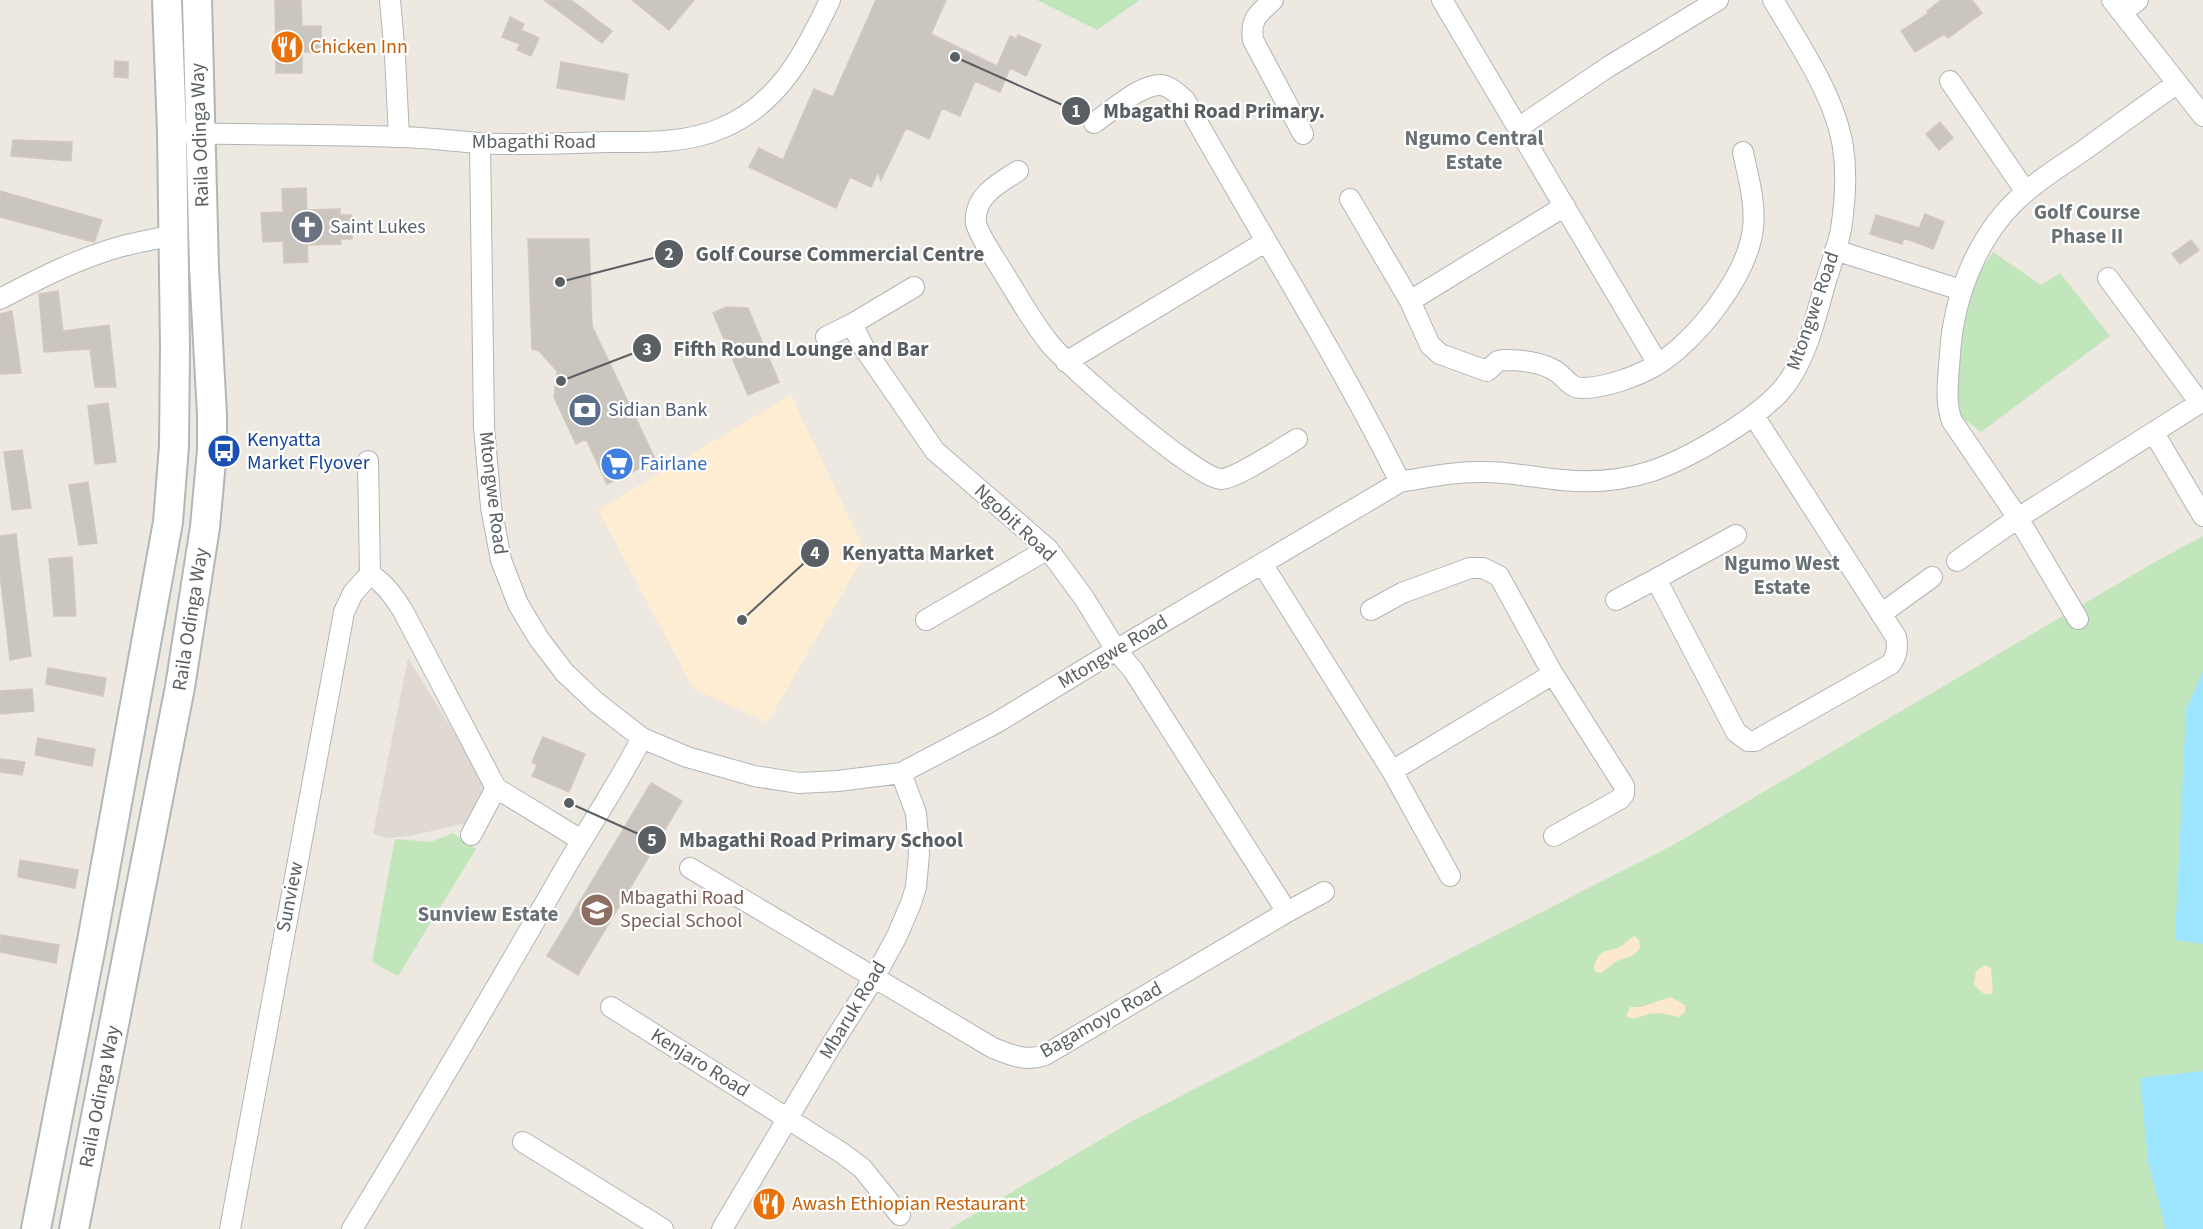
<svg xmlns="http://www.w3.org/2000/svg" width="2203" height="1229" font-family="'Source Sans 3',sans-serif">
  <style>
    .commercial { fill: #ffedd3 }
    .education { fill: #dfd9d1 }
    .green { fill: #c2e6bb }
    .sand { fill: #fce8cc }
    .water { fill: #9ee6ff }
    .building { fill: #cac5bf; stroke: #d2c8be; stroke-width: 1.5 }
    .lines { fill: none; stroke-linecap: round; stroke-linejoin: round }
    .street-casing { stroke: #b1b5b9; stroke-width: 22 }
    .secondary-casing { stroke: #b0b6b9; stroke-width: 32 }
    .street { stroke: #fff; stroke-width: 20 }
    .secondary { stroke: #fff; stroke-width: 28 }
    .labels { text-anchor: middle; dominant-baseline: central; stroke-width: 4.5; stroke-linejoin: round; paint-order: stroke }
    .food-label { font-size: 20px; fill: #c56008; stroke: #fff; text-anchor: start }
    .street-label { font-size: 20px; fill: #595f62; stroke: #fff }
    .worship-label { font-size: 20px; fill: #5b616d; stroke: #fff; text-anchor: start }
    .service-label { font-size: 20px; fill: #4e5e75; stroke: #fff; text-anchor: start }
    .transit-label { font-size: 20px; fill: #164399; stroke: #fff; text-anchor: start }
    .shop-label { font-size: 20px; fill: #366cbe; stroke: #fff; text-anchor: start }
    .education-label { font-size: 20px; fill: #785e54; stroke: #fff; text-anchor: start }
    .neighbourhood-label { font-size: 21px; font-weight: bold; fill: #6a7174; stroke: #fff }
    .leader { fill: none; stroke: #595f62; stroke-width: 2 }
    .callout-dot { fill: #595f62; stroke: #fff; stroke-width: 2 }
    .mark-label { font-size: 18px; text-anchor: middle; font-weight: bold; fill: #fff }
    .callout-label { font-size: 21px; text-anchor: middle; font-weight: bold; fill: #595f62; stroke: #fff; stroke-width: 4.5; stroke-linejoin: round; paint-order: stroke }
  </style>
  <rect width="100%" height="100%" fill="#ede8e0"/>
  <!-- commercial -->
  <path class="commercial" d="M791,395L866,553L767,723L693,688L598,510Z"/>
  <!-- education -->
  <path class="education" d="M408,658L489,789L472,825L462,824L410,836L389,838L373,834Z"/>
  <!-- green -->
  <path class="green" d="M1037,0H1140L1097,30Z
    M1993,252L2041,285L2060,273L2110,336L1981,432L1949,407L1956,310Z
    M2203,536V1229H949L1136,1119L1675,844L2155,562Z
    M453,833L476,849L398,976L372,962L395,839L431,842Z"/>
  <!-- sand -->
  <path class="sand" d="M1634,936L1639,940L1640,948L1634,955L1617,961L1601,973L1596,972L1594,967C1600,946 1608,954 1623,945C1627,942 1629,939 1634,936Z
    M1985,965L1991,968L1993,993C1984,996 1980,992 1974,984L1976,971Z
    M1670,997L1685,1005V1012L1679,1017C1669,1015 1659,1012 1649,1014C1640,1016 1634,1021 1626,1016L1630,1007H1641Z"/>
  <!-- water -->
  <path class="water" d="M2203,671V944L2175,940L2186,710Z
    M2203,1071V1229H2166L2148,1162L2140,1078Z"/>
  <!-- building -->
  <path class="building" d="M275,0H301L302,26H321L322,52H302V73H276Z
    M544,0H571L612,31L602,43Z
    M632,0H694L669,30Z
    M876,0H946L931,34L997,66L1010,36L1017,39L1018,35L1041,45L1026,76L1010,68L1000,92L975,81L960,116L942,108L929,139L906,128L881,180L878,172L871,187L850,177L836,208L749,167L759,148L783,160L814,89L833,97Z
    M1941,0H1972L1982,13L1948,38L1944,34L1915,52L1901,31L1929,13L1927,11Z
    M510,17L524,24L521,30L539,38L531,56L517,50L520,44L502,37Z
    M115,61L128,62V78L114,77Z
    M561,62L628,74L624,100L557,88Z
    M1940,122L1953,138L1939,150L1926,134Z
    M13,140L72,142L71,161L11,156Z
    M306,188L307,210L340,209V215H351L352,239H340L341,244L307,245L308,262L284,263L283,241L263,242L261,213L283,212L282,189Z
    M0,191L102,220L94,242L0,217Z
    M1925,214L1944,222L1933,249L1904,238L1902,244L1870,234L1876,215L1919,228Z
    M528,239H589L592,326L656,461L607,484L586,439L576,444L554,397L557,371L539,351L532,349Z
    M2191,240L2199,250L2180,264L2172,254Z
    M58,291L63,331L109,325L116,387H95L90,349L44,352L39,294Z
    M727,307L748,308L779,382L748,395L713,313Z
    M12,311L21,373L0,374V314Z
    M108,403L116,462L95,464L88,406Z
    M22,450L31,508L12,510L4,452Z
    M88,482L97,543L79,545L69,485Z
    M16,534L31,656L10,660L0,574V536Z
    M72,557L76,616H54L49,559Z
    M48,668L106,678L103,696L46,684Z
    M32,689L34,711L0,714V691Z
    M543,737L585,754L569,792L532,776L537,765L532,762Z
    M38,738L95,749L92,766L35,755Z
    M0,759L25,762L22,775L0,772Z
    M651,783L682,801L578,975L547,956Z
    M20,860L78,870L75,888L18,877Z
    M1,935L59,945L56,963L0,952Z"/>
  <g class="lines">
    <defs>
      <path id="street" d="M390,0L395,56L399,137
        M1273,0C1258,14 1250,19 1253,40L1303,134
        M1442,0L1658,364
        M2112,0L2203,116
        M2122,13L2138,0
        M1950,81L2026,192
        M1094,123C1110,112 1142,83 1161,85C1170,86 1178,94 1185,100C1256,228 1335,351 1400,482
        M1518,128L1608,67L1718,0
        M188,133C257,135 327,134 397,137C424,137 451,141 478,143C520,146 563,143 605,142C643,142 686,144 722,128C779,104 805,53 830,0
        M480,143L484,427L491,507L501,560L518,604L539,639L565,673L597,703L642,738L687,757L754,776L799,783L838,781L901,773L996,723L1116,650L1400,482C1428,477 1456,471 1485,472C1511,472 1537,478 1562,480C1591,483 1624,480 1652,471C1690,458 1751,422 1779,393C1806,364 1815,318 1826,281C1831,264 1838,246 1841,229C1845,203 1847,173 1843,147C1835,96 1799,44 1773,0
        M1018,171C997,184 973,197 976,224C982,241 994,257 1003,272C1018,296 1032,322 1050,344C1069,367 1197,479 1221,479C1235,479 1282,448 1297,439
        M1350,199L1410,301L1430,345L1440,354L1487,371L1498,361L1503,360C1518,360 1539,362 1552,369C1564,374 1568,388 1582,388C1605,388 1635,377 1655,366C1696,342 1748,275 1753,228C1756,203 1748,177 1743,152
        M1835,250L1961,290
        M2108,278L2200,403
        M0,299C38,279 77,259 119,247C137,242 156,239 174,235
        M1410,301L1565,206
        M852,324L864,348L935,451L1048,549L1084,598L1116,650L1133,670L1287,912
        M826,337L852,324L914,287
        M1066,362L1265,242
        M2154,433L2203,516
        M368,461L370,574
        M1736,535L1656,579L1736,732L1748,741H1755L1891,664C1897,655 1898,648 1896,637L1754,416
        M1957,561L2018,518L2203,401
        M1263,565L1392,771L1450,876
        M1616,600L1656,579
        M1371,610L1402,593L1470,568H1483L1499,576L1553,674L1624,786V794L1620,799L1554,836
        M1881,614L1932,577
        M2078,619L2018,518L1952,421C1944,401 1949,374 1950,353C1954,293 1980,229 2027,191C2044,176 2064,164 2083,151C2114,128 2145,106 2176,84
        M926,620L1048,549
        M1392,771L1553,674
        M471,835L496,788
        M690,868L993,1048C1011,1055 1026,1062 1045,1055L1287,912L1324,892
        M611,1007L842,1153L862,1168L900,1215
        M523,1142L663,1229
        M230,1229L344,612L353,593L370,574C385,584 393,595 403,611L496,788L581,840
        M352,1229C424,1111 494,992 563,872C589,827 618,784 642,738
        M722,1229L832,1044L874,978L897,936L911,903L916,887L919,854L918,836L916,813L901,773"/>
      <g id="secondary">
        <path d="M36,1229L92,941L168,522L174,446L175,347L172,132L167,0"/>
        <path id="s1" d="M74,1229L180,687L205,527L212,450V415L204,268L197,0"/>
      </g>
    </defs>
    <!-- street casing -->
    <use href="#street" class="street-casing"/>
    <!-- secondary casing -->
    <use href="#secondary" class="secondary-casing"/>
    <!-- street -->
    <use href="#street" class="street"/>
    <!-- secondary -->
    <use href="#secondary" class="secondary"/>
  </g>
  <!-- icons -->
  <defs>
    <symbol id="restaurant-disc" viewBox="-11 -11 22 22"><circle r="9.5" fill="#e8710a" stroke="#fff"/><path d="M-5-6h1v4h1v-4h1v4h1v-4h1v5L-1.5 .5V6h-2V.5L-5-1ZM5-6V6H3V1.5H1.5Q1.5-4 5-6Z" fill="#fff"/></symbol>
    <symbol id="church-disc" viewBox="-11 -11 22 22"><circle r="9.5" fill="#6b7280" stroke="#fff"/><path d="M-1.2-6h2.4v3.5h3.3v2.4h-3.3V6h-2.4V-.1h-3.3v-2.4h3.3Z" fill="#fff"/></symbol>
    <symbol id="bank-disc" viewBox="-11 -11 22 22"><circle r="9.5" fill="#5c6f8a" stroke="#fff"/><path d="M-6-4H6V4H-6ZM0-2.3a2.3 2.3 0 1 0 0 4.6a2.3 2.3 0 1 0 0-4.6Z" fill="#fff"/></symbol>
    <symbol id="bus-disc" viewBox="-11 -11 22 22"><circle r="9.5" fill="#1a4fb4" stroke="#fff"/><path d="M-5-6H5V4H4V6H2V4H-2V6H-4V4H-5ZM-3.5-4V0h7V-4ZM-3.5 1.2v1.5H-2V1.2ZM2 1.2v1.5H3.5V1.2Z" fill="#fff"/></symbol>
    <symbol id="supermarket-disc" viewBox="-11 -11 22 22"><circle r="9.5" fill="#3f7fe0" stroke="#fff"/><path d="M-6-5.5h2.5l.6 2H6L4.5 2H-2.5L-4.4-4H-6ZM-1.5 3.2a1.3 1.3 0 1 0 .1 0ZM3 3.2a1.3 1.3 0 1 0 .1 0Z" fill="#fff"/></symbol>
    <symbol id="school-disc" viewBox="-11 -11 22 22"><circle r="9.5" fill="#8d6e63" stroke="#fff"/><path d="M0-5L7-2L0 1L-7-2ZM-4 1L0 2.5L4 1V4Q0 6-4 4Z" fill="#fff"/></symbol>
  </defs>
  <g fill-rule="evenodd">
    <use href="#restaurant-disc" x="268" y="28" width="38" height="38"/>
    <use href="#church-disc" x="288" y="208" width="38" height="38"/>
    <use href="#bank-disc" x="566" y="391" width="38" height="38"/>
    <use href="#bus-disc" x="205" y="432" width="38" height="38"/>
    <use href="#supermarket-disc" x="598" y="445" width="38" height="38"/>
    <use href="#school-disc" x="578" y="891" width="38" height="38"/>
    <use href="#restaurant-disc" x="750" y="1185" width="38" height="38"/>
  </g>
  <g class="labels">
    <!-- food labels -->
    <g class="food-label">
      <text x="310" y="47">Chicken Inn</text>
      <text x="792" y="1204">Awash Ethiopian Restaurant</text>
    </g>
    <!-- street labels -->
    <g class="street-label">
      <text transform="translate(200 135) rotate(-92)">Raila Odinga Way</text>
      <text x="534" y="142">Mbagathi Road</text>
      <text transform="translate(1813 311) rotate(-71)">Mtongwe Road</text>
      <text transform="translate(493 493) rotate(83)">Mtongwe Road</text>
      <text transform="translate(1015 523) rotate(43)">Ngobit Road</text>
      <text stroke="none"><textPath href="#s1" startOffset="621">Raila Odinga Way</textPath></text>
      <text transform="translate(1113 652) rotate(-31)">Mtongwe Road</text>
      <text transform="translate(290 897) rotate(-79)">Sunview</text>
      <text transform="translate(853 1010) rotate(-59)">Mbaruk Road</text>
      <text transform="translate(1101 1020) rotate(-29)">Bagamoyo Road</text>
      <text transform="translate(700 1063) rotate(32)">Kenjaro Road</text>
      <text stroke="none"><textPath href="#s1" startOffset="135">Raila Odinga Way</textPath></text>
    </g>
    <!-- worship labels -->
    <g class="worship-label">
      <text x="330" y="227">Saint Lukes</text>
    </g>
    <!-- service labels -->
    <g class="service-label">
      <text x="608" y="410">Sidian Bank</text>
    </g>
    <!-- transit labels -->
    <g class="transit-label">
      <text x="247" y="440">Kenyatta<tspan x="247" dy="23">Market Flyover</tspan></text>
    </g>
    <!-- shop labels -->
    <g class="shop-label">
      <text x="640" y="464">Fairlane</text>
    </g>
    <!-- education labels -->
    <g class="education-label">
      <text x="620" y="898">Mbagathi Road<tspan x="620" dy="23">Special School</tspan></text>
    </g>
    <!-- neighbourhood labels -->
    <g class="neighbourhood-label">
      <text x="1474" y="138">Ngumo Central<tspan x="1474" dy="24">Estate</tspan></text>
      <text x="2087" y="212">Golf Course<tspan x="2087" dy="24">Phase II</tspan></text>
      <text x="1782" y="563">Ngumo West<tspan x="1782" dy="24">Estate</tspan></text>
      <text x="488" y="914">Sunview Estate</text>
    </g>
  </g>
  <!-- callouts -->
  <path class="leader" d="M955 57L1076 111M560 282L669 254M561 381L647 348M742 620L815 553M569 803L652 840"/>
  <g class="callout-dot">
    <circle cx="955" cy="57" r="6"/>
    <circle cx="560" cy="282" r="6"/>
    <circle cx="561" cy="381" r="6"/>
    <circle cx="742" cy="620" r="6"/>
    <circle cx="569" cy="803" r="6"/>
    <circle cx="1076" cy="111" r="15"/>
    <circle cx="669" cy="254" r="15"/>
    <circle cx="647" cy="348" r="15"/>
    <circle cx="815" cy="553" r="15"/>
    <circle cx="652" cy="840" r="15"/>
  </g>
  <g class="mark-label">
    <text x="1076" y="117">1</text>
    <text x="669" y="260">2</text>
    <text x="647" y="355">3</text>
    <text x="815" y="559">4</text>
    <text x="652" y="846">5</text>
  </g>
  <g class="callout-label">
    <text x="1214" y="118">Mbagathi Road Primary.</text>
    <text x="840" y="261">Golf Course Commercial Centre</text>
    <text x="801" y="356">Fifth Round Lounge and Bar</text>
    <text x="918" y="560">Kenyatta Market</text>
    <text x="821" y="847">Mbagathi Road Primary School</text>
  </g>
</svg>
